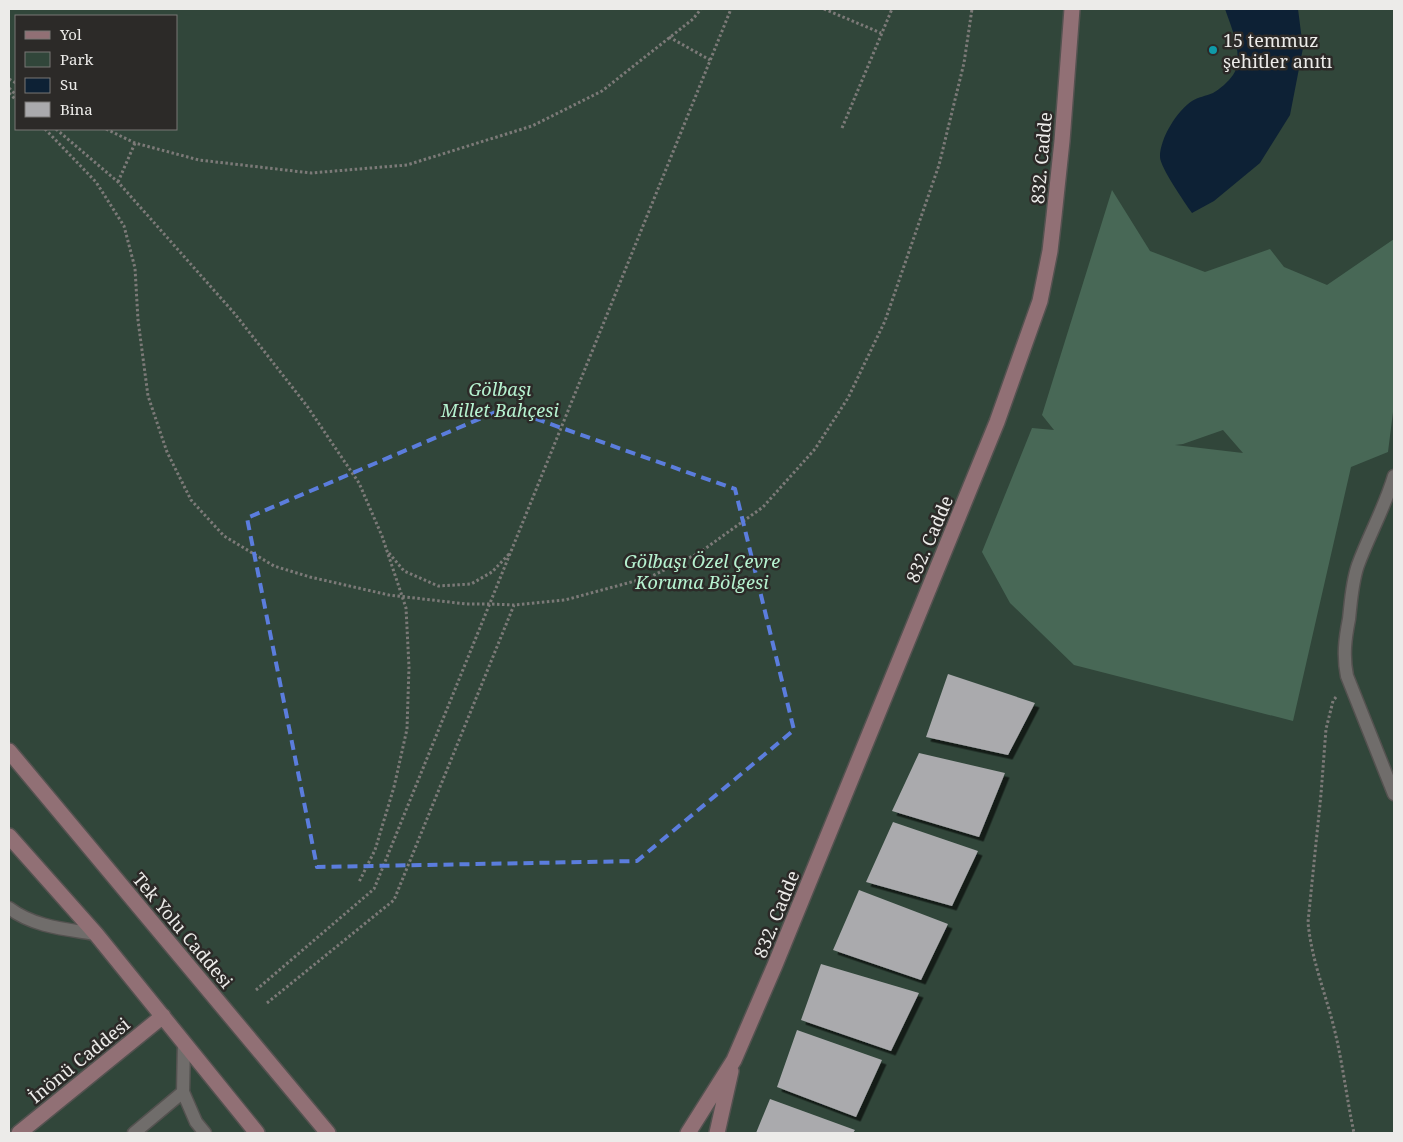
<svg xmlns="http://www.w3.org/2000/svg" width="1403" height="1142" font-family="'Noto Serif',serif">
  <style>
    .green { fill: #31463a; fill-rule: evenodd }
    .forest { fill: #486856; fill-rule: evenodd }
    .water { fill: #0d2135 }
    .building { fill: #aaaaad; filter: url(#shadow) }
    .lines { fill: none; stroke-linecap: round; stroke-linejoin: round }
    .lane-casing { stroke: #545250; stroke-width: 15 }
    .secondary-casing { stroke: #545250; stroke-width: 18 }
    .path { stroke: #7c7a78; stroke-width: 3; stroke-dasharray: 2.5 2.5; stroke-linecap: butt }
    .lane { stroke: #706d6b; stroke-width: 12 }
    .secondary { stroke: #917075; stroke-width: 15 }
    .marked { fill: none; stroke: #5b7ddd; stroke-width: 4; stroke-dasharray: 10 6; stroke-linejoin: round }
    .culture-dot { fill: #0f9aa8; stroke: #2c2a28; stroke-width: 2 }
    .labels { text-anchor: middle; dominant-baseline: central; stroke-width: 5; stroke-linejoin: round; paint-order: stroke }
    .poi-label { font-size: 18px; fill: #ecebe9; stroke: #2c2a28; text-anchor: start }
    .street-label { font-size: 18px; fill: #ecebe9; stroke: #2c2a28 }
    .park-label { font-size: 18px; font-style: italic; fill: #b6f2d0; stroke: #2c2a28 }
  </style>
  <defs>
    <filter id="shadow"><feDropShadow dx="4.5" dy="4.5" stdDeviation="0" flood-color="#0009"/></filter>
  </defs>
  <rect width="100%" height="100%" fill="#363432"/>
  <!-- green -->
  <path class="green" d="M9,9H1394V1133H9ZM16,16H176V129H16Z"/>
  <!-- forest -->
  <path class="forest" d="M1112,190L1150,251L1205,272L1270,249L1284,267L1327,285L1394,239V404L1388,452L1351,467L1293,721L1074,665L1010,603L982,552L1032,428L1054,430L1042,415ZM1223,430L1243,453L1175,445L1183,444Z"/>
  <!-- water -->
  <path class="water" d="M1225,9H1298L1303,48L1290,115L1260,163L1214,201L1192,213C1185,203 1160,167 1160,157C1160,138 1177,111 1192,101C1198,97 1206,96 1213,93C1219,90 1229,81 1233,75C1245,58 1231,26 1225,9Z"/>
  <!-- building -->
  <path class="building" d="M948,674L1035,703L1008,755L926,737Z
    M919,753L1005,773L979,837L892,811Z
    M893,822L978,851L952,906L866,882Z
    M859,890L948,924L921,980L833,950Z
    M821,964L919,993L891,1051L801,1020Z
    M797,1030L882,1060L856,1117L777,1087Z
    M770,1099L855,1130L853,1133H756Z"/>
  <g class="lines">
    <defs>
      <path id="lane" d="M1394,476C1385,507 1369,535 1358,565C1352,582 1351,601 1349,619C1345,639 1343,656 1347,676L1394,794
        M9,908C34,927 65,929 96,934
        M184,1042L183,1092L196,1122L205,1133
        M134,1133L183,1092"/>
      <path id="secondary" d="M9,751L328,1133
        M9,836L96,934L257,1133
        M19,1133L163,1016
        M688,1133L734,1060L775,965L997,422L1040,301L1050,251L1054,216L1062,141L1072,9
        M717,1133L731,1071"/>
    </defs>
    <!-- lane casing -->
    <use href="#lane" class="lane-casing"/>
    <!-- secondary casing -->
    <use href="#secondary" class="secondary-casing"/>
    <!-- path -->
    <path class="path" d="M824,9L881,33
      M669,37L710,60
      M9,79L16,83
      M9,88L16,95
      M9,93L16,100
      M842,128L892,9
      M45,129L96,182L124,226L135,268L138,320L148,396L167,452L191,500L224,536L274,566L310,577L389,595L466,604H490L514,605L565,600L650,577L699,553L763,507L815,449L848,398L885,321L939,165L964,63L972,9
      M56,129L118,182L235,314L307,406L359,483L382,536L406,608L409,667L407,729L394,787L375,850L359,882
      M106,129L135,143L199,160L311,173L407,165L532,126L602,91L693,19L701,9
      M118,182L135,143
      M389,553L404,571L438,586L471,584L492,572L510,553
      M1336,697L1333,701L1326,729L1321,794L1308,922C1311,956 1323,987 1332,1020C1342,1057 1346,1095 1354,1133
      M256,990L374,889L731,9
      M267,1003L394,900L514,605"/>
    <!-- lane -->
    <use href="#lane" class="lane"/>
    <!-- secondary -->
    <use href="#secondary" class="secondary"/>
  </g>
  <!-- marked area -->
  <path class="marked" d="M505,408L735,489L794,730L637,861L317,867L247,518Z"/>
  <!-- markers -->
  <circle class="culture-dot" cx="1213" cy="50" r="5"/>
  <g class="labels">
    <!-- poi labels -->
    <g class="poi-label">
      <text x="1223" y="40">15 temmuz<tspan x="1223" dy="21">şehitler anıtı</tspan></text>
    </g>
    <!-- street labels -->
    <g class="street-label">
      <text transform="translate(1041 158) rotate(-85)">832. Cadde</text>
      <text transform="translate(929 539) rotate(-67)">832. Cadde</text>
      <text transform="translate(776 914) rotate(-68)">832. Cadde</text>
      <text transform="translate(183 930) rotate(50)">Tek Yolu Caddesi</text>
      <text transform="translate(79 1060) rotate(-39)">İnönü Caddesi</text>
    </g>
    <!-- park labels -->
    <g class="park-label">
      <text x="500" y="389">Gölbaşı<tspan x="500" dy="21">Millet Bahçesi</tspan></text>
      <text x="702" y="561">Gölbaşı Özel Çevre<tspan x="702" dy="21">Koruma Bölgesi</tspan></text>
    </g>
  </g>
  <!-- border -->
  <rect width="1403" height="1142" fill="none" stroke="#ecebe9" stroke-width="20"/>
  <!-- legend -->
  <rect x="15" y="15" width="162" height="115" fill="#2c2a28" stroke="#797775"/>
  <rect x="25" y="31" width="25" height="8" fill="#917075" stroke="#797775"/>
  <text x="60" y="40" font-size="15" fill="#ecebe9">Yol</text>
  <rect x="25" y="52" width="25" height="15" fill="#31463a" stroke="#797775"/>
  <text x="60" y="65" font-size="15" fill="#ecebe9">Park</text>
  <rect x="25" y="78" width="25" height="15" fill="#0d2135" stroke="#797775"/>
  <text x="60" y="90" font-size="15" fill="#ecebe9">Su</text>
  <rect x="25" y="102" width="25" height="15" fill="#aaaaad" stroke="#797775"/>
  <text x="60" y="115" font-size="15" fill="#ecebe9">Bina</text>
</svg>
